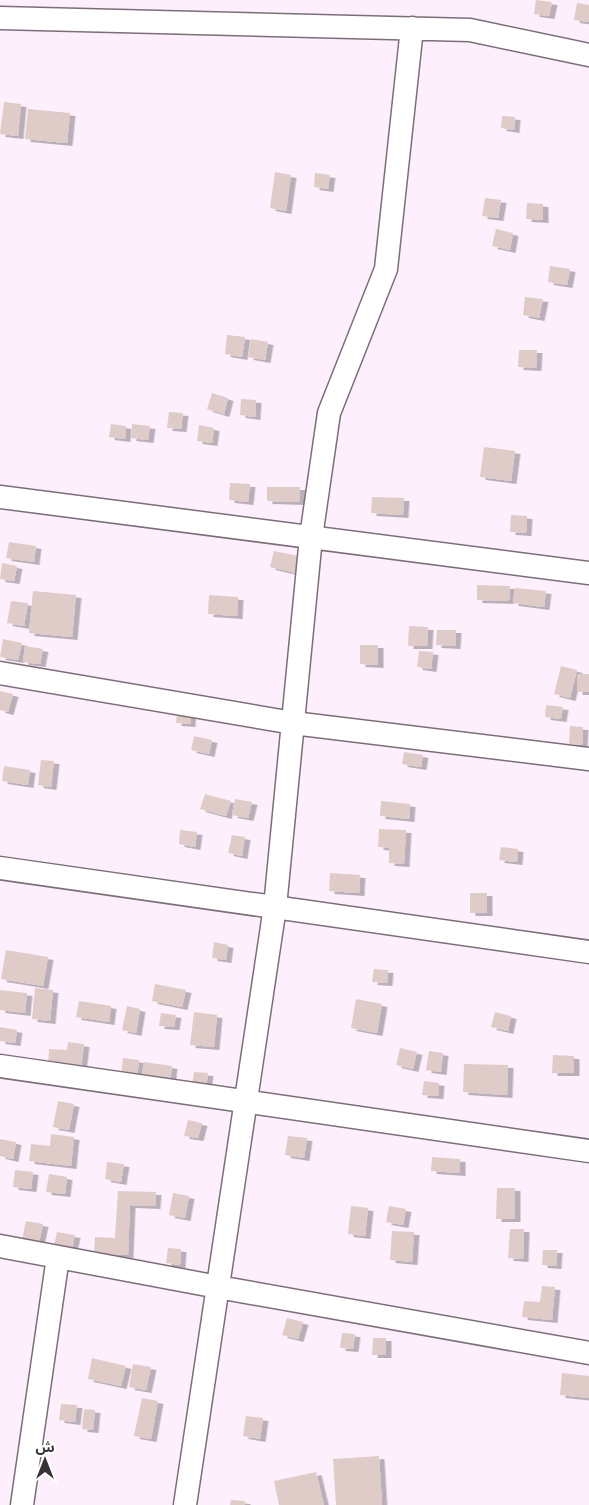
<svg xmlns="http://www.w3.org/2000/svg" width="589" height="1505" font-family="Mulish,'Noto Sans Arabic',sans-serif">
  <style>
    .building { fill: #dfcbc7; filter: url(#shadow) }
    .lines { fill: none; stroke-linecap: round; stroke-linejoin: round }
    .street-casing { stroke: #7b6e79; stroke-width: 25 }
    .street { stroke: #fff; stroke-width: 22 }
  </style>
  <defs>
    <filter id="shadow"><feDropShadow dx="5.5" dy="3" stdDeviation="0" flood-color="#0004"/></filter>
  </defs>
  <rect width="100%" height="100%" fill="#feeffc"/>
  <!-- building -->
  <path class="building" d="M536,0L552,2L549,16L534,14Z
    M577,3L589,5V22L574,20Z
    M4,102L21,104L18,136L0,134Z
    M28,109L70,113L67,143L25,139Z
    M502,116L515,117L514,130L501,128Z
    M275,172L291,175L286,211L270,208Z
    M315,173L330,175L328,189L314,187Z
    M485,198L501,200L498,218L482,216Z
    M527,203L543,204V220L526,219Z
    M496,229L513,233L510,250L492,246Z
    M550,266L570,269L567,285L548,282Z
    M525,297L543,299L539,318L523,315Z
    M227,335L245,337L242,357L225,354Z
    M251,339L268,342L265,360L248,357Z
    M519,350H537L536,368L518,367Z
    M212,393L228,398L224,414L207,409Z
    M241,399L256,400L255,417L240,415Z
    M169,412L183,413L181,429L167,428Z
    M111,424L126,426L125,439L109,437Z
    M132,424L150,426L148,440L131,438Z
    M199,425L214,428L212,443L197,441Z
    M484,447L515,451L511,481L480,477Z
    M230,483L250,484L248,502L229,500Z
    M267,487H300L299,502L267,501Z
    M372,497L404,498L403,515L371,513Z
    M511,515L527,516L526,533L510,532Z
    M9,542L36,546L34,562L6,558Z
    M274,551L303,557L300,574L270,567Z
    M2,563L17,566L14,581L0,579Z
    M477,585L510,586L509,601L477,600Z
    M515,588L546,591L544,607L513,603Z
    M33,591L76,595L72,637L29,633Z
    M209,595L238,597L237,616L208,614Z
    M11,601L28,603L24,626L7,623Z
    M409,626L428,627L427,646H408Z
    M437,630H456L455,646L436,645Z
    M3,639L22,643L18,660L0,657Z
    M360,645H378V665L360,664Z
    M25,646L43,649L40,664L23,662Z
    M419,651L433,652L431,669L417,667Z
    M561,666L577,670L570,698L554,694Z
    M578,674H589V692H577Z
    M0,691L13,694L8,712L0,710Z
    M178,704L191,705L190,724L176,723Z
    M546,705L563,707L561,719L545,717Z
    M570,726L583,727L582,745L569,744Z
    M194,736L212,740L209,754L191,750Z
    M404,752L423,755L421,767L402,764Z
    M41,760L54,761L51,787L38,785Z
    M4,766L30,770L28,785L2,781Z
    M205,794L231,801L226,816L200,809Z
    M235,799L252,802L248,818L232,815Z
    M381,801L410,804L409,819L380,816Z
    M379,829L406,830L404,864L389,863V848L378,847Z
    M180,830L197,832L195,847L179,844Z
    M232,835L245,837L242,856L228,853Z
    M501,847L518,849L517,862L499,860Z
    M330,873L360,875L359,893L329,891Z
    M470,893H487V913H470Z
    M214,942L228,945L226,960L212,958Z
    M6,950L48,957L43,986L1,979Z
    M374,969L388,970L387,983L372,982Z
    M155,984L186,990L182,1007L152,1001Z
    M35,988L53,990L50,1021L32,1019Z
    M0,990L27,993L25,1013L0,1010Z
    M356,999L382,1004L377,1033L351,1028Z
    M79,1001L111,1006L109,1022L76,1017Z
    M127,1006L140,1009L136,1033L122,1030Z
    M194,1012L217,1015L214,1047L190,1045Z
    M495,1012L511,1016L508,1031L491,1027Z
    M161,1013L176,1015L174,1027L159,1026Z
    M0,1027L17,1030L15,1043L0,1041Z
    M68,1042L84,1044L81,1069L48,1066L49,1049L67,1050Z
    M400,1048L417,1052L413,1069L396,1065Z
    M429,1051L443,1053L441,1072L426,1070Z
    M553,1055L574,1056V1073H552Z
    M123,1058L139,1060L137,1077L121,1075Z
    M144,1062L172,1066L170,1083L141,1079Z
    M464,1064L508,1065L507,1095L463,1092Z
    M194,1072L208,1073L206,1088L192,1086Z
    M424,1081L439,1083L438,1096L422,1095Z
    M58,1101L74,1104L69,1130L53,1127Z
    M188,1120L202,1123L198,1138L184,1136Z
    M51,1134L74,1137L71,1166L29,1161L31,1144L50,1146Z
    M288,1136L307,1138L304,1158L285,1155Z
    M0,1139L16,1142L13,1159L0,1156Z
    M432,1157L460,1159V1173L431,1171Z
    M107,1162L124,1164L121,1182L105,1179Z
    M15,1170L33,1172L31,1189L13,1187Z
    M49,1174L67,1177L65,1194L46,1192Z
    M497,1188H515V1219H496Z
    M118,1191L156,1192L155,1206L130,1205L128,1255L94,1253L95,1237L115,1238Z
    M173,1193L189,1196L185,1218L169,1215Z
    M351,1206L368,1208L365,1236L348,1234Z
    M389,1206L406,1209L403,1225L386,1222Z
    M26,1221L43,1224L39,1243L22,1240Z
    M510,1229H524L523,1259L508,1258Z
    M392,1231L414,1232L412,1262L390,1260Z
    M57,1232L75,1235L72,1249L54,1246Z
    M168,1248L181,1249L180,1265L166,1263Z
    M543,1250H557L556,1266L542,1265Z
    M542,1286L555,1287L552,1320L522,1317L524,1301L540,1302Z
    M287,1318L303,1322L298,1339L282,1335Z
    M342,1333L355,1334L353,1349L340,1348Z
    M373,1338H386V1355H372Z
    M92,1358L126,1366L121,1386L88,1379Z
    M133,1364L151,1367L146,1390L129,1387Z
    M562,1373L589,1376V1398L560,1395Z
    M142,1398L158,1401L151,1439L134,1436Z
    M61,1404L77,1405L75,1422L59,1420Z
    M84,1409L95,1410L93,1430L82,1429Z
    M246,1416L263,1418L260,1439L243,1436Z
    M379,1456L382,1505H336L333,1459Z
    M316,1472L324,1505H279L274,1481Z
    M231,1500L245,1501V1505H230Z"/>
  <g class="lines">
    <defs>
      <path id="street" d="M0,18L470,30L589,55
        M0,497L589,573
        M0,673L293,723L589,759
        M0,868L589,952
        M0,1066L589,1151
        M0,1246L218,1287L589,1353
        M22,1505L58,1257
        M185,1505L275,907L311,537L329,413L386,269L412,28"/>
    </defs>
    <!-- street casing -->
    <use href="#street" class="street-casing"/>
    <!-- street -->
    <use href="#street" class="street"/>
  </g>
  <!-- north arrow -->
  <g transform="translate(45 1460)" stroke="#ffffff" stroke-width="4" paint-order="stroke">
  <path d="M0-4L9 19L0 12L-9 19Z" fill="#383338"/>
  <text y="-8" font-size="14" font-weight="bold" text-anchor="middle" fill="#383338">ش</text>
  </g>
</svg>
